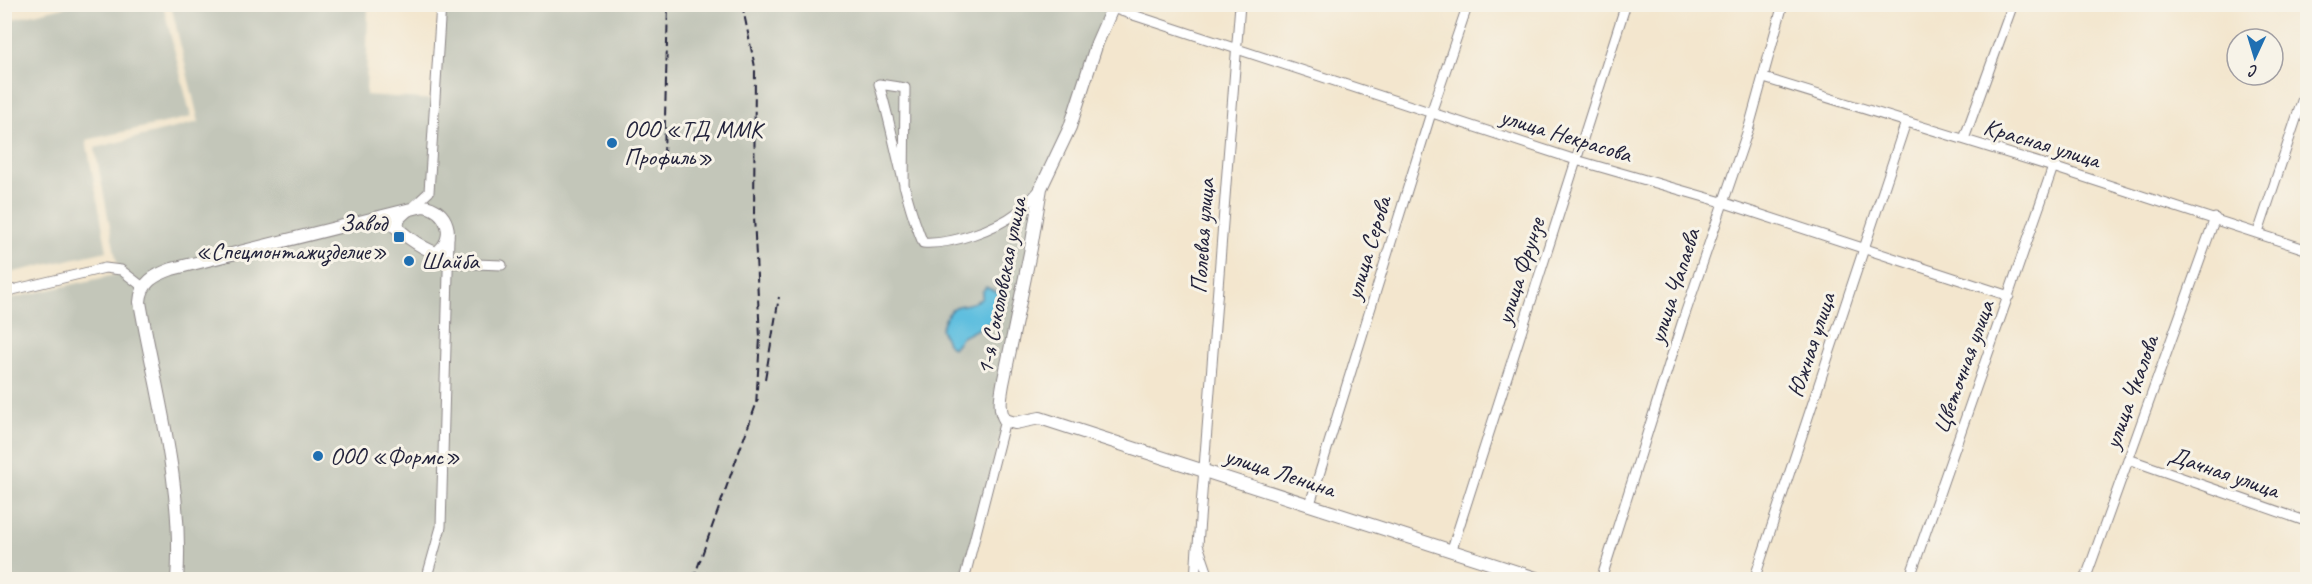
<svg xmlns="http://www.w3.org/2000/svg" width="2312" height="584" font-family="Caveat,sans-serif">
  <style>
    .industrial { fill: #c3c6b9 }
    .water { fill: #61bfdf; stroke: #42708d; stroke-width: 1.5 }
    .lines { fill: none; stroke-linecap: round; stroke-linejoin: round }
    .street-casing { stroke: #8a8484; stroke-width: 11 }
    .secondary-casing { stroke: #8a8484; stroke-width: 14 }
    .street { stroke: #fff; stroke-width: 9 }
    .secondary { stroke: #fff; stroke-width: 12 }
    .rail { stroke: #22223b; stroke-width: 2; stroke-dasharray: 9 4.5; stroke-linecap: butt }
    .poi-dot { fill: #1f6fb2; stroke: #f7f3e8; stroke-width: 2 }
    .labels { text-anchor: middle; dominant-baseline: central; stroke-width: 6; stroke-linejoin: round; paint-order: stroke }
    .poi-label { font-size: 24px; fill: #22223b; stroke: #f7f3e8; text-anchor: start }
    .street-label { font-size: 24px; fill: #22223b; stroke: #f7f3e8 }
  </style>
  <rect width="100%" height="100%" fill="#f7f3e8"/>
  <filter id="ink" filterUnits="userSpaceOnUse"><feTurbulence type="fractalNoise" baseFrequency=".0167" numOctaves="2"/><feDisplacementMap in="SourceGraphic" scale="12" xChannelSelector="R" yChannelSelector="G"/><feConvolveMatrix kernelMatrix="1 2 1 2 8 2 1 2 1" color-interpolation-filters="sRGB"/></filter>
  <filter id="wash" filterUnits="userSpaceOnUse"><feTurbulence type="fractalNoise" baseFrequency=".008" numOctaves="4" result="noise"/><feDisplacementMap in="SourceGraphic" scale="24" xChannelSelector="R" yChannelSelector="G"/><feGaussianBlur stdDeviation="1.35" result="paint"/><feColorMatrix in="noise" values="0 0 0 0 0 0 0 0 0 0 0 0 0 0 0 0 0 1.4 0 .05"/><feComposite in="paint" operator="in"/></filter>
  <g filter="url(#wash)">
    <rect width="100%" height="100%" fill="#f3e6ce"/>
    <!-- industrial -->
    <path class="industrial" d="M76,4L163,5L191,117L86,140L107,251L5,274V21Z
      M171,5H368L366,95L435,100L441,5H1114L1048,172L1003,384L1005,420L964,579H5L4,300L119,274L95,148L199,122Z"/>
    <!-- water -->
    <path class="water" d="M986,287L999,293L1001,306L993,321L962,337L953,348L947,343L941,329C953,295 961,312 982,298V292Z"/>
  </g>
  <g filter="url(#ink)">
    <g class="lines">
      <defs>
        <path id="street" d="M1112,8L1576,160L1722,202L2009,296
          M1764,78L2053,167L2308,250
          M1964,139L2013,4
          M904,186L905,88L879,84C895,137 902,193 923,243C951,245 996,229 1018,212C1026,206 1034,196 1041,188
          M429,192L441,4
          M397,229L401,218L429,192
          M2258,233L2308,83
          M449,263L502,265
          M4,292L105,268L121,270L143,287
          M2128,459L2308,522
          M1310,504L1431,113L1468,4
          M1452,549L1626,4
          M426,580L441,527L449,237
          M964,580L1005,420
          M1195,580L1197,547
          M1210,580L1198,545L1240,4
          M1601,580L1683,320L1749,127L1783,4
          M1754,580L1906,122
          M1909,580L2053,167
          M2085,580L2215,218"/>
        <path id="secondary" d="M1114,4L1097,43L1070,127L1041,188L1031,248L1003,384C1001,396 998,409 1005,420L1015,423L1040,418L1542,580
          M177,580C184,487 156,393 140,302C141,282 155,275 172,269L423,206C447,208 458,239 436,253C415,245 400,231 383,216"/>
      </defs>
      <!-- street casing -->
      <use href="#street" class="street-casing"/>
      <!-- secondary casing -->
      <use href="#secondary" class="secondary-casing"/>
      <!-- street -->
      <use href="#street" class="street"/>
      <!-- secondary -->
      <use href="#secondary" class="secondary"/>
      <!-- rail -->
      <path class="rail" d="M742,4L755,67L754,216L760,338L756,406
        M664,156L668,4
        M765,379L779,297
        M654,580V578
        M693,580L758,399"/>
    </g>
  </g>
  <!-- markers -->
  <g class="poi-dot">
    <circle cx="612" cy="143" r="6"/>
    <rect x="393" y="231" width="12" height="12" rx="3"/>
    <circle cx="409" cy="261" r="6"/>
    <circle cx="318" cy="456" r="6"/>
  </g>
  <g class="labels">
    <!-- poi labels -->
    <g class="poi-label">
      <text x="624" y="129">ООО «ТД ММК<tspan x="624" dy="28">Профиль»</tspan></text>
      <text x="387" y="223" text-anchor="end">Завод<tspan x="387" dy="28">«Спецмонтажизделие»</tspan></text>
      <text x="421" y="261">Шайба</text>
      <text x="330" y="456">ООО «Формс»</text>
    </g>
    <!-- street labels -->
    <g class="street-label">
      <text transform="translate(1566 135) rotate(17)">улица Некрасова</text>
      <text transform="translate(2042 143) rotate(17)">Красная улица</text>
      <text transform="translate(1202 236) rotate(-86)">Полевая улица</text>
      <text transform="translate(1368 248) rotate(-73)">улица Серова</text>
      <text transform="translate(1520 271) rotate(-72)">улица Фрунзе</text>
      <text transform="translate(1001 286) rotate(-79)">1-я Соколовская улица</text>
      <text transform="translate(1674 286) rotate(-72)">улица Чапаева</text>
      <text transform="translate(1811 345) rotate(-72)">Южная улица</text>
      <text transform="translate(1963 367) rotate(-70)">Цветочная улица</text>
      <text transform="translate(2131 392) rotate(-70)">улица Чкалова</text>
      <text transform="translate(1280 472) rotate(18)">улица Ленина</text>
      <text transform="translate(2224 472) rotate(19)">Дачная улица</text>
    </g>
  </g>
  <!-- margin -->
  <rect width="2312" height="584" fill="none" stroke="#f7f3e8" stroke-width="24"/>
  <!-- north arrow -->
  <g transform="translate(2255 57) rotate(184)"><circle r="28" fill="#f7f3e8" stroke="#a29fa3" stroke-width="1.5"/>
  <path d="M0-4.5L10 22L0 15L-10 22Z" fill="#1f6fb2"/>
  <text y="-9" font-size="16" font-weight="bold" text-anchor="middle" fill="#22223b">С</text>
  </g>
</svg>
